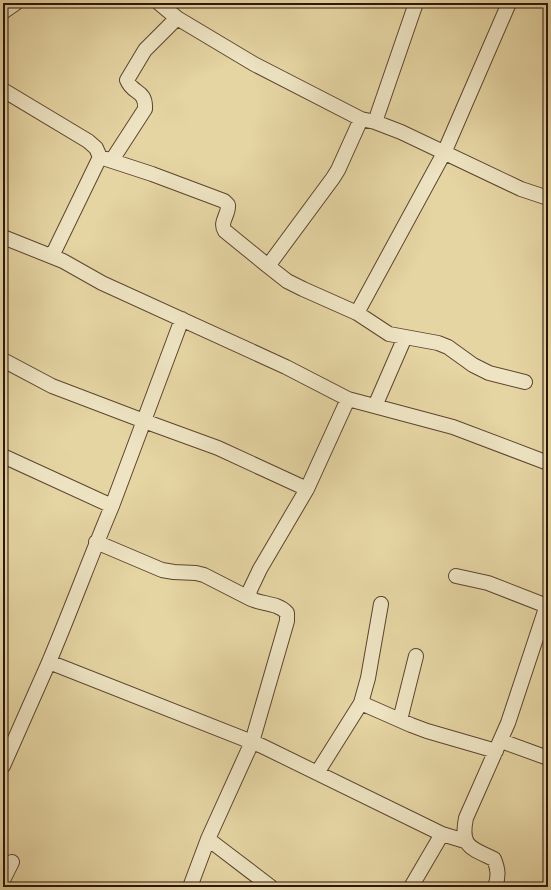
<svg xmlns="http://www.w3.org/2000/svg" width="551" height="890" font-family="'IM FELL Double Pica',serif">
  <style>
    .lines { fill: none; stroke-linecap: round; stroke-linejoin: round }
    .minor-casing { stroke: #5c4530; stroke-width: 16 }
    .minor { stroke: #eee4c3; stroke-width: 14 }
  </style>
  <rect width="100%" height="100%" fill="#e5d5a3"/>
  <filter id="stains"><feTurbulence type="fractalNoise" baseFrequency=".005" numOctaves="4"/><feColorMatrix values="0 0 0 0 .2 0 0 0 0 .09 0 0 0 0 .02 0 0 0 .5 -.17"/></filter>
  <radialGradient id="worn" r=".72"><stop offset=".6" stop-color="#630" stop-opacity="0"/><stop offset="1" stop-color="#630" stop-opacity=".3"/></radialGradient>
  <g class="lines">
    <defs>
      <path id="minor" d="M159,3L177,18L254,64L361,119L375,122L401,132L521,189L548,198
        M3,12L16,3
        M3,90L88,141L96,148L100,157L52,256
        M375,122L416,3
        M100,157L152,174L224,201L228,205C229,215 219,222 225,231L268,266L333,178L338,170L361,119
        M112,160L145,109C146,89 133,95 127,80L145,50L177,18
        M3,237L63,261L102,283L286,367L348,399L453,427L548,463
        M268,266L287,281L303,289L357,313L389,334L438,343L448,347L473,365L489,373L525,382
        M357,313L444,153L509,3
        M3,360L52,386L144,421L218,448L307,489L260,569L250,590L249,598C262,605 277,602 287,613V621L252,742L208,839L190,887
        M375,406L405,337
        M3,456L112,506C90,558 71,610 49,662L262,746L442,834L465,841
        M307,489L348,399
        M112,506L182,319
        M96,542L162,570L174,572L196,573L204,575L249,598
        M456,576L488,583L547,606
        M361,703L411,725L427,731L496,751
        M400,720L416,656
        M501,741L548,758
        M3,766L49,662
        M317,773L361,703L368,678L381,604
        M208,839L271,887
        M3,880L12,862
        M411,887L442,834
        M495,887C499,876 498,869 494,859C471,848 460,847 466,818L508,723L548,602"/>
    </defs>
    <!-- minor casing -->
    <use href="#minor" class="minor-casing"/>
    <!-- minor -->
    <use href="#minor" class="minor"/>
  </g>
  <!-- margin -->
  <rect width="551" height="890" fill="none" stroke="#e5d5a3" stroke-width="16"/>
  <rect x="4" y="4" width="543" height="882" fill="none" stroke="#2f1509" stroke-width="2"/>
  <rect x="8" y="8" width="535" height="874" fill="none" stroke="#2f1509"/>
  <rect width="100%" height="100%" filter="url(#stains)"/>
  <rect width="100%" height="100%" fill="url(#worn)"/>
</svg>
